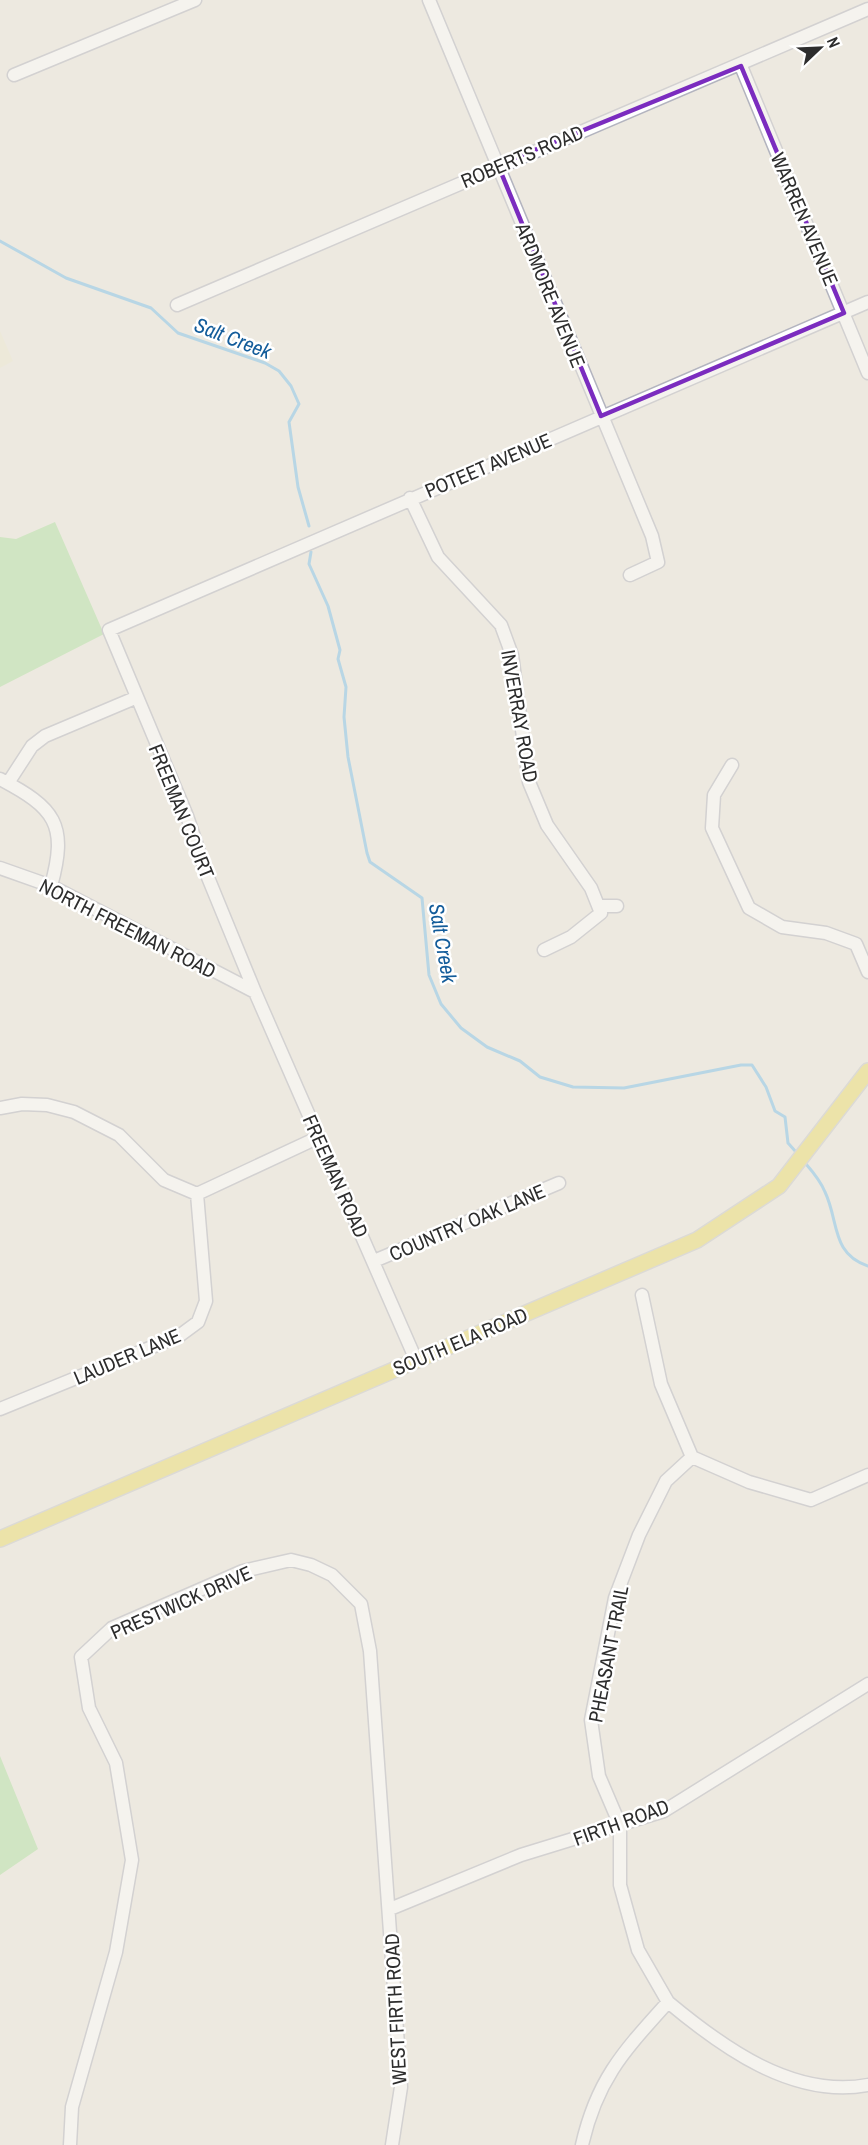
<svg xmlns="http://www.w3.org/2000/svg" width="868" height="2145" font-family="'Archivo Narrow',sans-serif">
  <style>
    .education { fill: #eee8d1 }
    .green { fill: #aee19f }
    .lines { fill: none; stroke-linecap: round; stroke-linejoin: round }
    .stream { stroke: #78bfea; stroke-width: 3 }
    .minor-casing { stroke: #b3b4bf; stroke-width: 15 }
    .major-casing { stroke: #c8c8c8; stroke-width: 18 }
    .minor { stroke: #fff; stroke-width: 12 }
    .major { stroke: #ebdc67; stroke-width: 15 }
    .marked { fill: none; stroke: #7b2cbf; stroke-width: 4.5; stroke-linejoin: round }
    .labels { text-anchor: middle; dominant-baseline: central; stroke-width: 5; stroke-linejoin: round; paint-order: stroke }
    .street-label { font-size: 20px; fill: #2d2d2d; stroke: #fff }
    .water-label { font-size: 21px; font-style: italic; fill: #135c9a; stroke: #fff }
  </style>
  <rect width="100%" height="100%" fill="#ede9e0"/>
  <!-- education -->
  <path class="education" d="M0,331L13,361L0,368Z"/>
  <!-- green -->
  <path class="green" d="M55,522L104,634L0,687V537L16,539Z
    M0,1756L38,1849L0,1875Z"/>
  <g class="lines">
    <!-- stream -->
    <path class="stream" d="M0,241L66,278L151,308L178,333L265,363L279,371L291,386L299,404L289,422L298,487L309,526
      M311,552L309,564L328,606L340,650L338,659L346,687L344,717L348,757L367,853L370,862L422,898L429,975L441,1004L461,1028L487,1047L520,1061L540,1077L573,1087L624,1088L741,1065H752L766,1087L775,1111L785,1117L788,1143L796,1152
      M806,1164C813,1172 821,1182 825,1192C839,1221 831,1254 868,1266"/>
    <defs>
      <path id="minor" d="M429,0L652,536L658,562L630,575
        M741,66L868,373
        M14,75L195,0
        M177,305L868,9
        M410,498L438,557L501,625L512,655L529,782L547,825L591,888L601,913L571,937L544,950
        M732,765L714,795L712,828L749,908L782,927L826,933L856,944L868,972
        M0,779C55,808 68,824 51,886
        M8,783L32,746L45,736L135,698
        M0,868L51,886L255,992
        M599,906H617
        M0,1108L22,1104L47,1105L74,1112L119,1135L164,1180L197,1194L206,1301L198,1322L179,1336L0,1409
        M197,1194L317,1138
        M374,1261L559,1183
        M416,1360L255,992L207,875L187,816L109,630L868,302
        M692,1457L749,1482L811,1500L868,1475
        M390,1909L521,1855L664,1811L868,1684
        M668,2002C722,2047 793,2099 868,2085
        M70,2145L72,2107L116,1952L132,1860L116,1763L89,1708L81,1657L112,1628L243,1571L291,1560L311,1565L332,1575L361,1604L370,1651L401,2087L392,2145
        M582,2145C597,2079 624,2051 668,2002L638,1950L620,1885V1825L599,1776L591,1720L615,1598L639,1535L666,1481L692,1457L661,1384L642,1295"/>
      <path id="major" d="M0,1539L697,1240L779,1186L868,1071"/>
    </defs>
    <!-- minor casing -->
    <use href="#minor" class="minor-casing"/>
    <!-- major casing -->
    <use href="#major" class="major-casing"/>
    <!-- minor -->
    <use href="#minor" class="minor"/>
    <!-- major -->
    <use href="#major" class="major"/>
  </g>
  <!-- marked area -->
  <path d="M0 0H868V2145H0ZM741,66L844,313L601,416L498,165Z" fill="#ede9e0" fill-opacity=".55" fill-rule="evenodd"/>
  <path class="marked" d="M741,66L844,313L601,416L498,165Z"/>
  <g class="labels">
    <!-- street labels -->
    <g class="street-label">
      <text transform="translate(522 156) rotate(-23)">ROBERTS ROAD</text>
      <text transform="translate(805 219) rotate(67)">WARREN AVENUE</text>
      <text transform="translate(551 295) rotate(68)">ARDMORE AVENUE</text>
      <text transform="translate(488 465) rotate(-23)">POTEET AVENUE</text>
      <text transform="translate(520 716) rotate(80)">INVERRAY ROAD</text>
      <text transform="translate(182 811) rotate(68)">FREEMAN COURT</text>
      <text transform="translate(128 928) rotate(27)">NORTH FREEMAN ROAD</text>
      <text transform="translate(336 1176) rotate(66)">FREEMAN ROAD</text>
      <text transform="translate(467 1222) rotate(-23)">COUNTRY OAK LANE</text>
      <text transform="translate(460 1341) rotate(-23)">SOUTH ELA ROAD</text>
      <text transform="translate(127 1356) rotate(-23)">LAUDER LANE</text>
      <text transform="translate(181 1602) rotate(-24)">PRESTWICK DRIVE</text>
      <text transform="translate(608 1654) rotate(-79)">PHEASANT TRAIL</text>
      <text transform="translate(621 1822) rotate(-20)">FIRTH ROAD</text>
      <text transform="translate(395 2009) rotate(-93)">WEST FIRTH ROAD</text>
    </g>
    <!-- water labels -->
    <g class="water-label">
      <text transform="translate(233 338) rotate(21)">Salt Creek</text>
      <text transform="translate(443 943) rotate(80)">Salt Creek</text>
    </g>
  </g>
  <!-- north arrow -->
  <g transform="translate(820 48) rotate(67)" stroke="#ffffff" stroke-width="4.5" paint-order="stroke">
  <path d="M0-4.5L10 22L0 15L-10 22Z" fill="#2d2d2d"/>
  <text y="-9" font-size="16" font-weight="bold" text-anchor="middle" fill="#2d2d2d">N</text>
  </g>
</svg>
